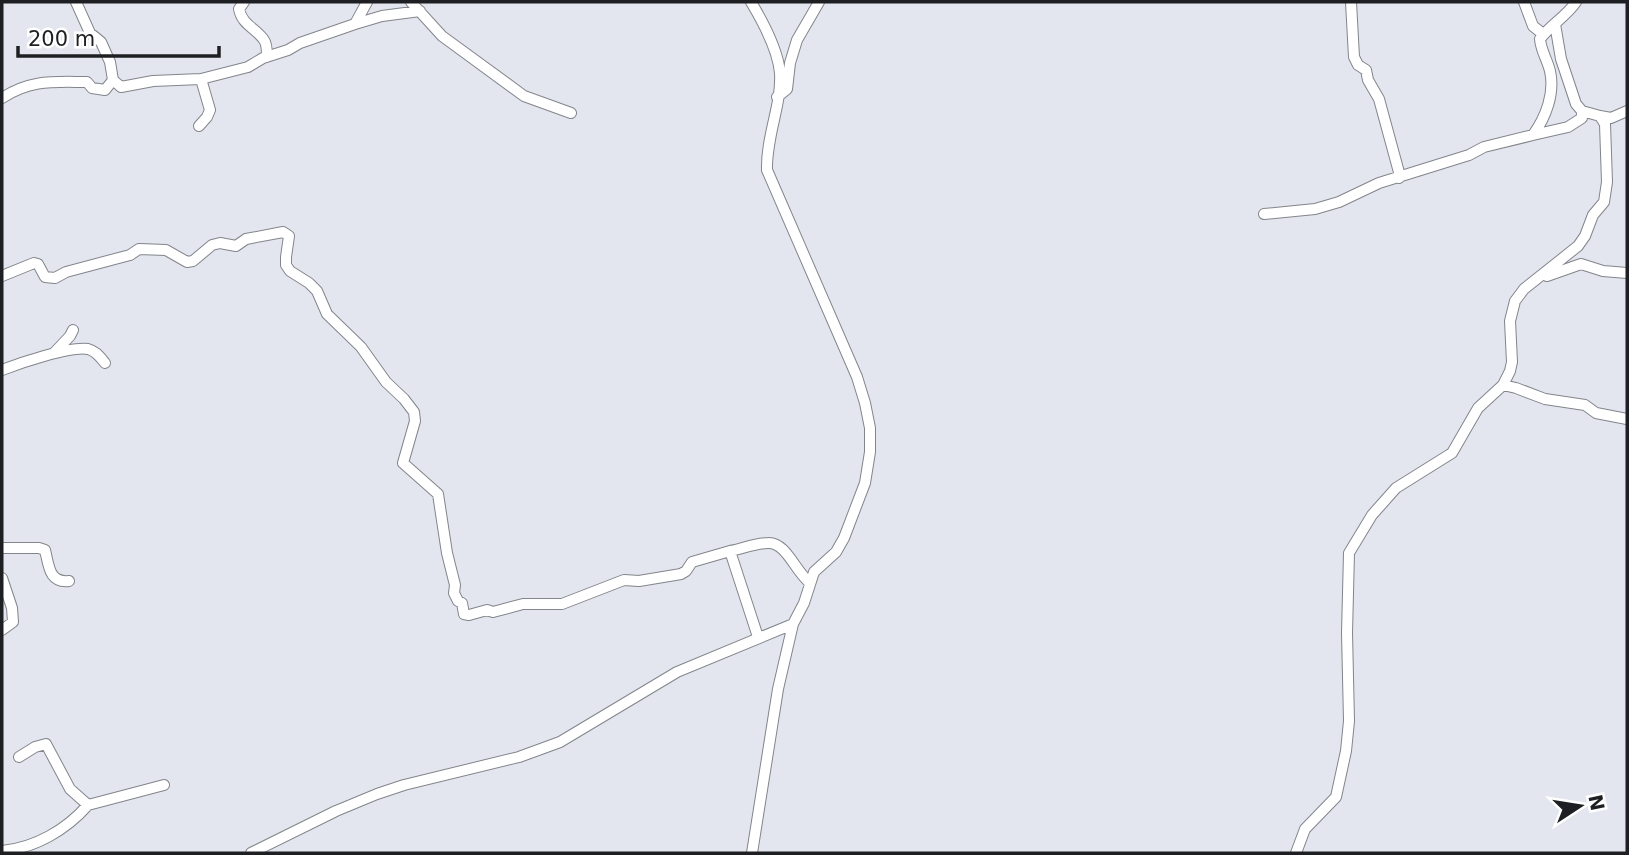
<svg xmlns="http://www.w3.org/2000/svg" width="1629" height="855" font-family="'DejaVu Sans',sans-serif">
  <style>
    .lines { fill: none; stroke-linecap: round; stroke-linejoin: round }
    .minor-casing { stroke: #82858b; stroke-width: 12 }
    .minor { stroke: #fff; stroke-width: 10 }
  </style>
  <rect width="100%" height="100%" fill="#e3e6ee"/>
  <g class="lines">
    <defs>
      <path id="minor" d="M76,2L90,33L101,42L110,62L113,80L121,87L153,81L201,79L248,67L263,58L288,50L300,43L355,24L367,2
        M244,2L239,9C242,25 256,28 264,40C267,44 267,51 267,57
        M411,2L442,36L524,96L571,113
        M751,2C763,22 778,49 780,73C782,104 766,136 767,170L857,377L865,403L870,428V452L865,483L844,538L836,552L814,572L804,603L793,624L778,689L752,853
        M1351,2L1354,57L1358,65L1366,70L1368,80L1379,99L1400,176L1399,178
        M1524,2L1533,26L1543,34
        M355,24L382,16L420,11
        M777,97L787,89L790,63L797,40L819,2
        M2,98C31,79 54,82 87,82L92,88L105,90L113,80
        M1600,116L1611,118L1627,111
        M199,126L207,117L210,110L201,79
        M1533,135L1568,127L1582,118V111
        M1264,214L1315,209L1339,202L1379,183L1469,155L1484,147L1533,135C1546,117 1555,93 1550,71C1547,59 1541,51 1540,39C1550,25 1566,17 1576,2
        M2,276L34,263L38,264L45,277L55,278L66,272L130,255L139,249L166,250L187,262L193,261L212,245L220,243L236,246L246,239L283,232L289,236L286,257V265L290,271L309,283L317,291L327,314L361,347L386,382L404,399L414,412L415,421L403,463L438,494L447,553L455,585L454,593L458,601L462,603L464,614L469,615L487,610L493,612L523,604H562L624,580L639,581L681,574L686,571L692,562L730,551L758,637
        M1547,276L1581,264L1603,271L1627,273
        M54,353L70,336L73,330
        M2,370C20,363 70,346 88,349C96,351 100,357 105,363
        M1503,385L1516,388L1545,399L1585,405L1596,413L1627,419
        M2,548H39L45,550C49,566 49,583 69,581
        M730,551C742,549 755,543 768,543C786,542 795,571 810,583
        M2,578L12,608L13,622L2,630
        M19,757L35,747L46,744L70,789L88,805L164,785
        M2,851C35,848 66,830 88,805
        M251,853L336,811L377,794L404,785L519,757L560,742L677,672L793,624
        M1296,853L1305,829L1336,797L1346,751L1349,721L1347,633L1349,553L1372,515L1396,488L1452,453L1478,408L1503,385L1510,371L1512,362L1510,321L1515,301L1524,289L1578,246L1585,236L1593,215L1604,202L1607,182L1605,124L1600,116L1582,111L1576,104L1561,59L1555,24"/>
    </defs>
    <!-- minor casing -->
    <use href="#minor" class="minor-casing"/>
    <!-- minor -->
    <use href="#minor" class="minor"/>
  </g>
  <!-- border -->
  <rect width="1629" height="855" fill="none" stroke="#1e1f22" stroke-width="7"/>
  <!-- north arrow -->
  <g transform="translate(1580 806) rotate(78)" stroke="#ffffff" stroke-width="5" paint-order="stroke">
  <path d="M0-5L12 26L0 18L-12 26Z" fill="#1e1f22"/>
  <text y="-10" font-size="19" font-weight="bold" text-anchor="middle" fill="#1e1f22">N</text>
  </g>
  <!-- scale -->
  <path d="M18 46v10h201v-10" fill="none" stroke="#1e1f22" stroke-width="3.5"/>
  <text x="28" y="46" font-size="21" fill="#1e1f22" stroke="#ffffff" stroke-width="5" paint-order="stroke">200 m</text>
</svg>
